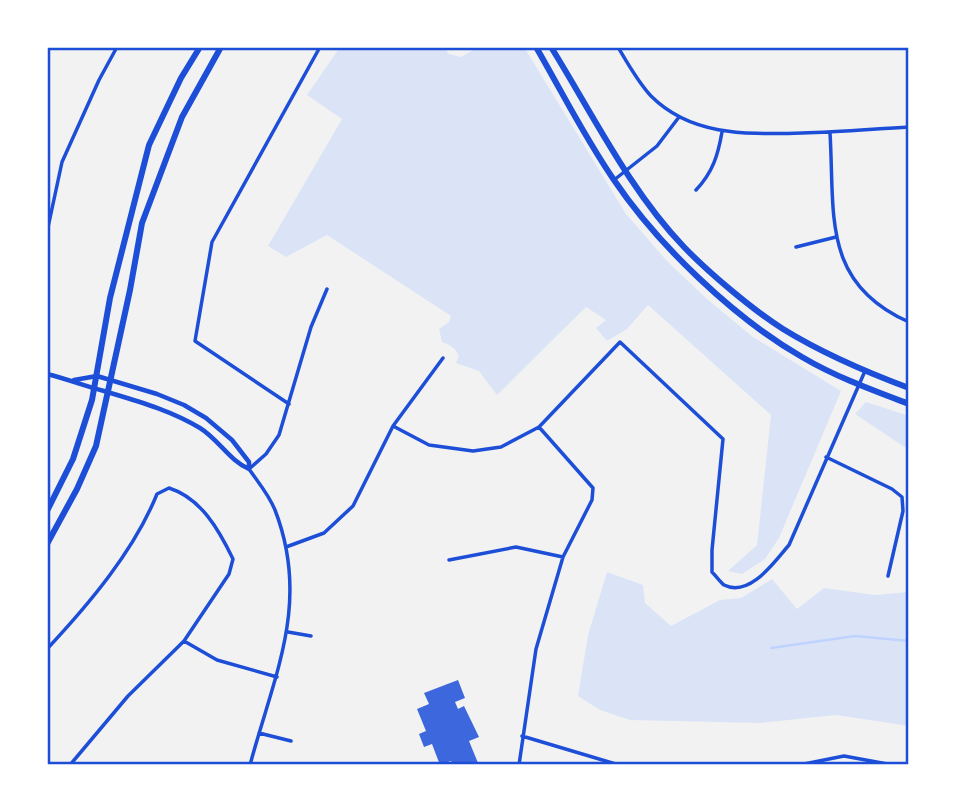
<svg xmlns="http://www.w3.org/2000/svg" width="956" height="812" font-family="Jost,sans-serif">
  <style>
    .green { fill: #dbe4f7 }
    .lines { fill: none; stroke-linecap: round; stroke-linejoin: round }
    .stream { stroke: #bfd3fe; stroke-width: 2.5 }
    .building { fill: #3d67dc }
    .minor { stroke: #1d4ed8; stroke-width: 3.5 }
    .tertiary { stroke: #1d4ed8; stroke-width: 4.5 }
    .primary { stroke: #1d4ed8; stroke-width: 6 }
    .neatline { fill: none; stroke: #1d4ed8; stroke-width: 2.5 }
  </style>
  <rect width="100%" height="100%" fill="#f2f2f2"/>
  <!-- green -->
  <path class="green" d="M340,47H444L449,54L461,57L478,47H524L626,214L667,261L707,299L753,337L841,391L779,538L765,559L742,574L728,571L757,545L771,415L648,305L627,329L607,341L596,328L606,320L586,307L497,395L479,371L456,363L459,356C455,348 451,345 442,342L439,329L449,322L451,316L327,235L286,257L268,246L342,119L307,95Z
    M866,402L909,416V450L855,414Z
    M607,572L643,585L645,603L671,626L720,600L741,598L772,579L797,609L824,588L875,595L909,592V726L836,715L760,723L630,720L600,710L578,696L588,635Z"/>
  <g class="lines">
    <!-- stream -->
    <path class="stream" d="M771,648L855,636L909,641"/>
  </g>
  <!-- building -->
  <path class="building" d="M458,680L465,698L455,702L458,709L464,706L479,737L469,741L478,763L452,765L451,761L440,765L432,744L424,747L419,734L426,731L417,709L429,704L424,693Z"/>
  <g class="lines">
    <!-- minor -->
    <path class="minor" d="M618,47C628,64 638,82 651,96C692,137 748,134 802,133C838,132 873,129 909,127
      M830,133C835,214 821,283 909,322
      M614,180L657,146L679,117
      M696,190C713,172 718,155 722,132
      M47,232L62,162L99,80L117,47
      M796,247L836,237
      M289,404L195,341L212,242L320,47
      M393,426L429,445L473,451L501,447L539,427L620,342L723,439L712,550V572C716,576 720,582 724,585C750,598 775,561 789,545L865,371
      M826,457L892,489L902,497L903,511L888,576
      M286,547L324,533L353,506L393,426L443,358
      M449,560L516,547L563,557
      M288,632L311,636
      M184,641L217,660L277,677
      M47,649C89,604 134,551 157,494L169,488C201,498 219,530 233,559L229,574L184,641L128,696L70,765
      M259,733L291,741
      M522,736L619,765
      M250,765C274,675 311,603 275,510C269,495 258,482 249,469L266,454L279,435L311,327L327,289
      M519,765L536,649L563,557L592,500L593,488L539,427
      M799,765L844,756L893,765"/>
    <!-- tertiary -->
    <path class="tertiary" d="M47,374C67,379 85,386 104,391C137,401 170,410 200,428C218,439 230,461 249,469
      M74,380L97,376L157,394L184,405L206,418L232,440L249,462V469"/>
    <!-- primary -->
    <path class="primary" d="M536,47C562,92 585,138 614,180C658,245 734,318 802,357C836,377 872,390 909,404
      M551,47C592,113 630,191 684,247C709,273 753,310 783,329C822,353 866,372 909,388
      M47,511L73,459L92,400L110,298L149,145L181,78L200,47
      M47,544L77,489L96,446L130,290L142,223L182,117L221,47"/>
  </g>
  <!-- border -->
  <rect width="956" height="812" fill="none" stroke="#ffffff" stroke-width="98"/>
  <rect x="49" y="49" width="858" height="714" class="neatline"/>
</svg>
